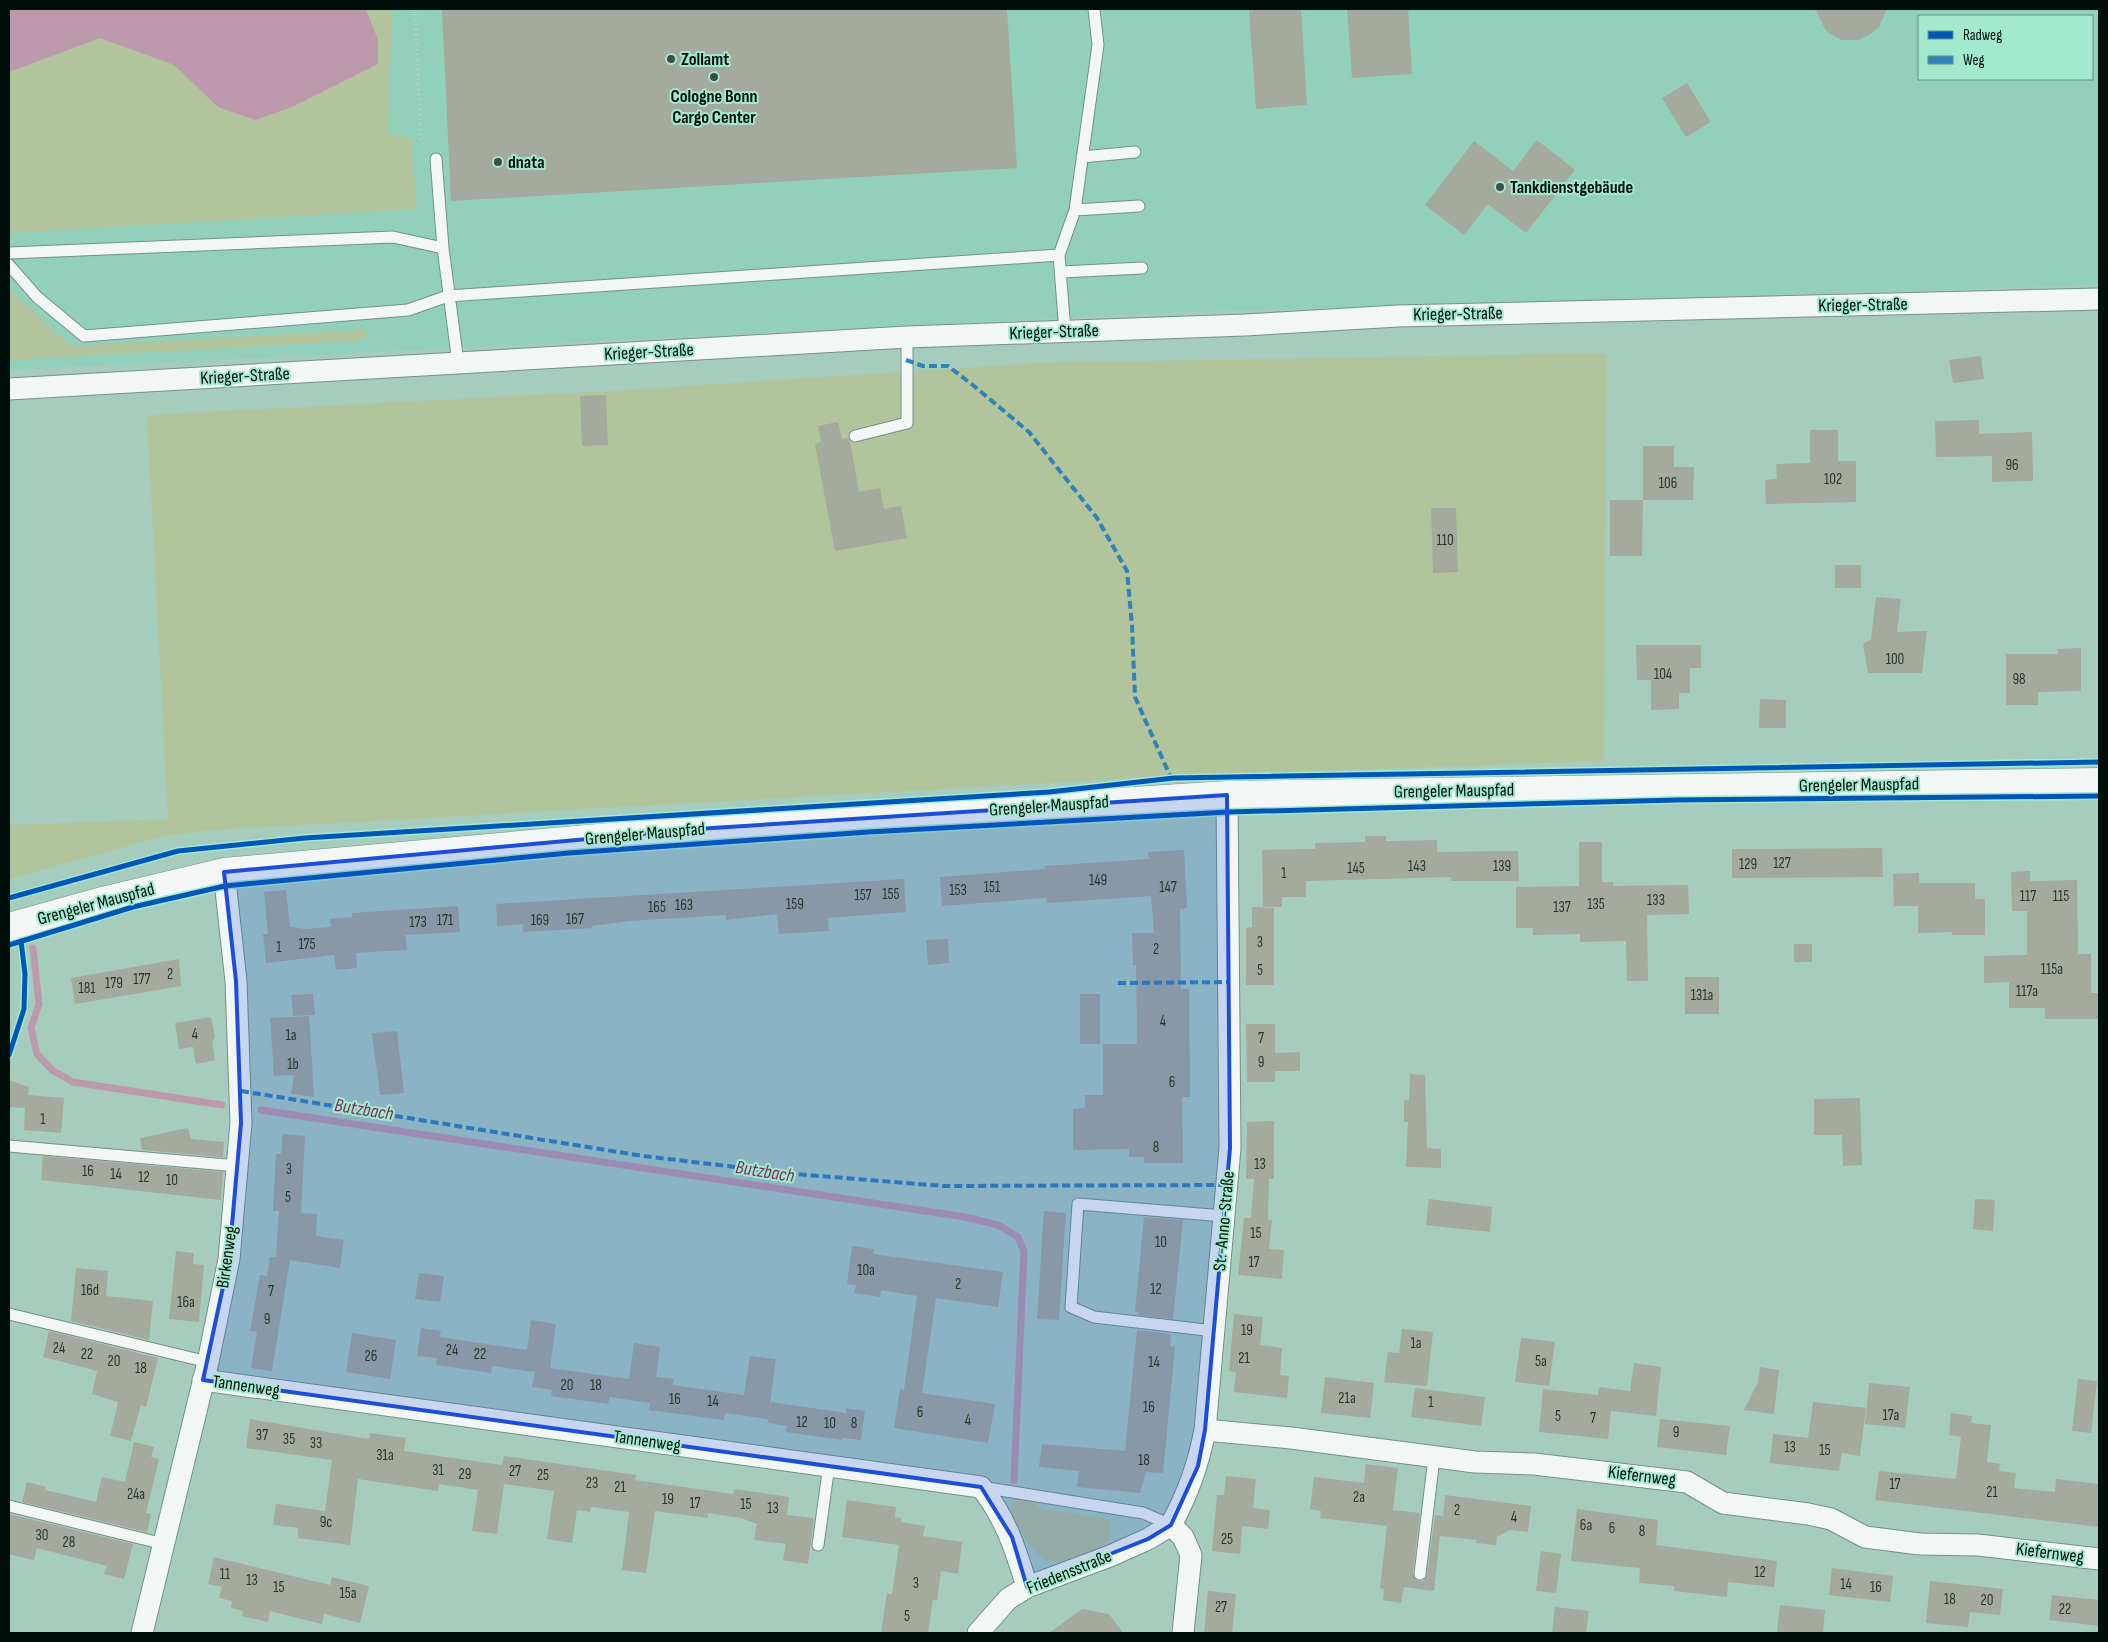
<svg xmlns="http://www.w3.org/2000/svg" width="2108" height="1642" font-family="'Sofia Sans Condensed',sans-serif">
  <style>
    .built { fill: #93d0bb; fill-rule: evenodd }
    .green { fill: #b2c49b }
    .water { fill: #bc9aab }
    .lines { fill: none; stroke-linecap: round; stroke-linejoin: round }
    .stream { stroke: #bc9aab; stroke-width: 7 }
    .building { fill: #a4aa9e }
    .lane-casing { stroke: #739287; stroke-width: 13 }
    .street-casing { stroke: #739287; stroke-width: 23 }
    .secondary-casing { stroke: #739287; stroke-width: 29 }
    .path { stroke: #c4cfcb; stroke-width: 3; stroke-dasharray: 1 4; stroke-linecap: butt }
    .lane { stroke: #f2f7f5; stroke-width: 11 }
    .street { stroke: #f2f7f5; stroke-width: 21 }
    .secondary { stroke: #f2f7f5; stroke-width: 28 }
    .quiet { stroke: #2f82ba; stroke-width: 4; stroke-dasharray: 8 4; stroke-linecap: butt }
    .cycleway-casing { stroke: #a3e9d0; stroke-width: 8 }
    .cycleway { stroke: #0057b8; stroke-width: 5 }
    .marked { fill: #1d4ed8; fill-opacity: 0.2; stroke: #1d4ed8; stroke-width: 4; stroke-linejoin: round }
    .poi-dot { fill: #3a5148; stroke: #a3e9d0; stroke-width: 2 }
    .labels { text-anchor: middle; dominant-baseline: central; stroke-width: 4; stroke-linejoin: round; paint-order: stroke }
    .number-label { font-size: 15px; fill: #29362e }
    .poi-label { font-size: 18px; font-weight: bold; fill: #000f09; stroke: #a3e9d0; text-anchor: start }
    .street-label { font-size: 18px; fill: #000f09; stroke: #a3e9d0 }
    .water-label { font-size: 19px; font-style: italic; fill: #7c2d58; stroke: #a3e9d0 }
  </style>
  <rect width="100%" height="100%" fill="#a6ccbe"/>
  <!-- built -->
  <path class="built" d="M9,9H2099V285L1185,312L9,370ZM1919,16H2092V79H1919Z"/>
  <!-- green -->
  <path class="green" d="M366,9H392L388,133L411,138L417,209L9,233V72L100,38L174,65L218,107L369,18Z
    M9,289L71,346L365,330L366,340L9,360Z
    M1607,353L1604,761L1173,776L212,830L164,836L9,879V825L168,819L147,415L612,391L1036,363Z
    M1022,1496L1027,1497L1041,1509L1109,1519C1112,1529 1110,1541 1103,1548C1094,1557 1060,1566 1048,1561C1035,1557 1009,1519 1011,1505C1012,1499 1017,1498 1022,1496Z"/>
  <!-- water -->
  <path class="water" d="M9,9H366L378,40V64L292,107L255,120L218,107L174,65L100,38L9,72Z"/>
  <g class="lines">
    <!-- stream -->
    <path class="stream" d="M33,948L39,1004L31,1028L37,1054L52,1070L73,1082L222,1105
      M261,1110L965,1217L998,1225L1018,1237L1024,1252L1014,1480"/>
  </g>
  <!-- building -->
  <path class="building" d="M442,9H1007L1017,168L451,201Z
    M1249,9H1301L1307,105L1256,109Z
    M1347,9H1408L1412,74L1352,78Z
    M1815,9H1887L1879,27L1869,35L1859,40H1841L1826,31Z
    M1687,83L1711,122L1686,137L1662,98Z
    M1537,140L1575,170L1526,233L1488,204L1464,235L1425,205L1474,141L1513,171Z
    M1981,356L1984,379L1953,383L1949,360Z
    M606,395L608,445L582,446L580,396Z
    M1979,420V434L2032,432L2033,481L1992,482V456L1936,457L1935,421Z
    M838,422L842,439L848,438L850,441L859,492L880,488L884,509L901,506L907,538L835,551L815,444L821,442L818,426Z
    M1810,430H1838V461H1856V502L1766,504L1765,480L1777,479L1776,464L1810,463Z
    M1643,446H1674V467H1694L1693,500H1643Z
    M1610,500H1643L1642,556H1610Z
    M1431,508H1456L1458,572L1433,573Z
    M1835,565H1861V588H1835Z
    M1876,597L1901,599L1897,632L1927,631L1922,673H1868L1863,644L1871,639Z
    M1636,645H1701V668H1690V693H1679V709L1651,710V680H1637Z
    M2081,648V691L2038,692V705H2006V654H2058L2057,649Z
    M1760,699L1786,700V728H1759Z
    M1365,836H1386V841L1437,840V852L1518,851L1519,881H1451V877L1306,881V897H1282V907H1263L1262,850L1315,849V843L1365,842Z
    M1579,842H1602V882H1613V886L1688,885L1689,914L1647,915L1648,981H1627L1626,941L1580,942V934L1533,935V928H1516V887L1579,886Z
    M1882,848L1883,877L1732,878V849Z
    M1184,850L1187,908L1180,909L1181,989H1189L1190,1097H1182L1183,1163H1144V1157H1129V1149L1073,1150V1109L1085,1108V1095H1103V1044H1137L1136,965H1133L1132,933H1154L1151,896L1047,903L1046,898L942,906L940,877L1045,869L1044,866L1149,859L1148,852Z
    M2030,871V881L2077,880L2078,954H2091V993H2099V1019H2045V1008H2009V982L1984,983V956L2027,955V911H2012L2011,872Z
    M1919,873V883H1975V899H1985V935H1952V932L1918,933V906H1894L1893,874Z
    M904,879L906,912L828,918L829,931L779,934L777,914L726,920V915L630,921L592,926V928L523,932V924L497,926L496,904Z
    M286,890L290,927L306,929L331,927L330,919L352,917V913L458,906L460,932L405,935L407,950L356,953L357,968L336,970L334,955L266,963L263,934H268L264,892Z
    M1252,907L1274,908V985H1246V928L1252,927Z
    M948,939L949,963L928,965L926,940Z
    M1794,944H1812V962H1794Z
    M179,959L181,986L75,1004L71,978Z
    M1685,977H1719V1014H1685Z
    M313,994L315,1015L293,1016L291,995Z
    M1080,994H1100V1044H1080Z
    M309,1016L310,1028L314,1097L291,1094L294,1075L274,1076L270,1018Z
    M211,1017L215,1037L212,1042L215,1060L196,1064L193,1047L179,1049L175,1023Z
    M1246,1024H1275V1053L1300,1052V1071H1275V1082H1247Z
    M397,1031L404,1093L380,1095L372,1033Z
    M1410,1074L1425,1075L1427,1148L1441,1149V1168L1406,1167L1408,1122H1404V1100H1409Z
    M9,1080L29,1087L28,1095L64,1098L61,1133L24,1130L25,1108L9,1107Z
    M1860,1098L1862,1165L1843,1166L1842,1135H1814V1099Z
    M1274,1121V1179H1256H1269L1268,1220H1272L1269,1249L1284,1250L1282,1279L1238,1275L1244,1218H1251L1254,1179H1246L1247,1122Z
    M188,1128L191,1139L224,1142L223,1157L142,1150L140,1138Z
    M283,1134L305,1136L301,1213L317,1214L316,1236L344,1240L340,1268L290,1260L272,1371L251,1368L257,1332L250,1331L260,1275L267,1276L270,1257H276L279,1211H273L276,1154H281Z
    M43,1156L223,1172L221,1200L41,1180Z
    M1429,1199L1492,1207L1490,1232L1426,1225Z
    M1975,1199L1995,1200L1993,1231L1973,1229Z
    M1044,1211L1066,1213L1059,1320L1037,1319Z
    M1144,1217L1183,1220L1173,1319L1138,1315L1139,1312H1135Z
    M852,1246L874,1249L873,1254L1003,1272L998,1307L936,1298L922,1393L995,1404L988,1443L894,1428L900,1389L904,1390L917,1296L881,1290L880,1297L854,1293L856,1285L847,1284Z
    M176,1251L194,1253L193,1264L204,1265L199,1322L169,1319Z
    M76,1268L108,1271L106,1296L153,1301L149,1340L71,1321Z
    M419,1273L444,1276L440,1302L415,1299Z
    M1234,1314L1263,1317L1260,1345L1282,1348L1280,1375L1289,1376L1287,1398L1234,1392L1236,1372L1229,1371Z
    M531,1320L556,1324L550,1368L629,1379L634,1343L660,1347L656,1377L674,1379L673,1385L744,1395L750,1356L776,1359L769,1411L771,1402L846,1413V1408L865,1411L861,1440L842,1438V1440L786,1432L787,1426L768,1423V1419L725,1413L724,1420L649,1410L650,1403L610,1397L608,1404L551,1396L552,1390L532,1387L535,1372L492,1366L491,1373L436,1365L437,1358L417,1356L421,1328L441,1331L439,1337L527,1350Z
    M1402,1329L1433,1332L1427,1386L1384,1382L1388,1352L1399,1353Z
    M1137,1330L1171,1334L1170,1346L1175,1347L1163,1473L1146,1472L1140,1493L1077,1487L1079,1471L1039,1467L1042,1444L1125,1451Z
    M49,1331L158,1358L146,1407L141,1405L131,1441L110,1436L118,1402L92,1394L97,1371L43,1357Z
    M352,1333L396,1340L390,1379L346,1372Z
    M1521,1338L1555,1342L1549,1386L1515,1382Z
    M1634,1363L1661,1367L1656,1416L1611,1411L1608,1439L1539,1432L1543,1389L1598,1395L1599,1387L1630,1391Z
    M1760,1367L1779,1370L1774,1414L1744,1410L1758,1382Z
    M1325,1377L1374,1383L1370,1418L1321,1413Z
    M2078,1379L2097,1381L2091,1433L2072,1431Z
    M1869,1383L1910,1387L1905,1428L1865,1424Z
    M1415,1388L1485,1397L1481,1426L1411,1417Z
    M1813,1402L1866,1408L1860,1456L1842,1453L1839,1471L1770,1463L1773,1434L1808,1438Z
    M1951,1413L1972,1416L1971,1423L1991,1425L1987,1462L2000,1464L1999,1471L2016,1473L2014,1488L2055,1492L2056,1479L2099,1484V1527L1875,1500L1879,1471L1956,1479L1961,1437L1949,1435Z
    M250,1419L369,1439L370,1433L406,1438L404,1451L502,1465L504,1456L636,1475L635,1480L733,1494L734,1489L789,1497L787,1515L814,1518L808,1564L783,1560L786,1544L754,1540L757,1524L741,1518L708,1513V1518L655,1511L646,1573L622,1570L629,1512L591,1507L590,1512L577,1510L572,1543L547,1539L554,1491L504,1484L497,1534L472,1531L478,1490L439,1484L438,1491L358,1479L350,1545L298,1538V1528L273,1525L276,1504L325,1511L332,1460L246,1448Z
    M1660,1419L1730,1426L1726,1455L1657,1447Z
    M134,1442L154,1447L151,1457L159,1459L146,1513L151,1514L147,1532L22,1502L27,1482L46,1487L45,1490L96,1502L102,1477L125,1482Z
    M1366,1464L1398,1468L1393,1510L1420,1513L1413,1573L1416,1580L1423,1581L1427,1575L1435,1515L1443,1516L1445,1495L1531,1506L1528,1532L1510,1530L1497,1537L1496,1545L1476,1543L1477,1540L1440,1536L1434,1591L1404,1587L1401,1603L1383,1600L1384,1589L1380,1588L1387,1526L1320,1518L1321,1511L1310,1509L1314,1477L1364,1483Z
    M1226,1476L1256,1479L1253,1508L1270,1510L1268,1529L1242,1526L1240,1554L1212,1551L1217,1495H1224Z
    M847,1500L896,1507L895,1517L901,1518V1522L925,1526L923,1536L962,1542L958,1574L941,1571L937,1600H933L928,1633H881L887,1593L892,1594L899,1545L842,1537Z
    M1577,1509L1658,1520L1656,1545L1777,1561L1774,1587L1728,1582L1727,1597L1674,1591V1586L1639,1583L1640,1568L1571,1561Z
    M9,1514L133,1544L124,1579L104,1574L107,1566L37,1548L34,1560L9,1554Z
    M1541,1551L1561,1554L1556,1593L1536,1591Z
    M214,1557L330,1585L332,1577L369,1586L360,1623L324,1614L322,1624L270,1611L268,1622L242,1616L243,1611L231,1608L232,1601L219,1598L222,1587L208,1584Z
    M1832,1568L1893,1576L1890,1602L1829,1595Z
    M1930,1581L2003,1589L2000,1615L1970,1612L1968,1627L1926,1623Z
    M1208,1591L1236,1594L1232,1633H1204Z
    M2052,1595L2099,1600V1626L2049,1620Z
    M1780,1605L1825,1610L1823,1633H1777Z
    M1555,1607L1589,1611L1586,1633H1552Z
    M1082,1609L1109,1614L1123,1633H1049Z"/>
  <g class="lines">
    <defs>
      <path id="lane" d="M1082,157L1135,152
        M436,159L443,248L458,363
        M1075,210L1139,206
        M9,253L393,237L443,248
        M9,265L37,297L84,336L408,310L448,296L1059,255
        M1061,272L1142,268
        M1065,332L1059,255L1075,210L1098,45L1094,9
        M855,436L907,423V337
        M9,1146L238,1166
        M9,1314L208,1362
        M1214,1331L1094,1317L1071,1307L1078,1204L1224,1216
        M981,1487L1143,1513L1171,1525
        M9,1506L164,1544
        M818,1545L829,1465
        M1420,1574L1434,1458"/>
      <path id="street" d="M9,389L907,337L1245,325L1398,316L2099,299
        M203,1380L981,1487C1005,1517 1016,1550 1027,1587
        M1205,1430L1291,1438L1475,1462L1534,1464L1687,1482L1723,1503L1808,1514L1831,1519L1865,1537L1920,1544L1978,1545L2099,1559
        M142,1633L208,1362L229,1259L241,1123L236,981L224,872
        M978,1633L1008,1599L1027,1587L1110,1556L1148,1539L1171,1525
        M1183,1633L1191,1555L1183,1537L1171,1525C1188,1493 1198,1466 1205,1430L1230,1148L1227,795"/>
      <path id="secondary" d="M9,927L106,900L224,872L697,829L1227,795L2099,782"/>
    </defs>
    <!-- lane casing -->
    <use href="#lane" class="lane-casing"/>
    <!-- street casing -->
    <use href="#street" class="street-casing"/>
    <!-- secondary casing -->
    <use href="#secondary" class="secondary-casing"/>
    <!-- path -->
    <path class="path" d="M415,9L421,140L427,147"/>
    <!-- lane -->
    <use href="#lane" class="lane"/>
    <!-- street -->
    <use href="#street" class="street"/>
    <!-- secondary -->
    <use href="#secondary" class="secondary"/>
    <!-- quiet -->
    <path class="quiet" d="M906,360L923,366H948L974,386L1029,432L1097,518L1127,571L1132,626L1135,697L1171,778
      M1118,983L1229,982
      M241,1091L643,1156L795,1174L943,1186L1227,1185"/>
    <defs>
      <path id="cycleway" d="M9,898L178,851L305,838L1049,792L1174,778L2099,762
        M9,945L133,907L225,886L569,853L869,832L1228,812L1677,800L2099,796
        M9,1055L24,1009L25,974L21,941"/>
    </defs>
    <!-- cycleway casing -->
    <use href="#cycleway" class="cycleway-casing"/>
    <!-- cycleway -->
    <use href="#cycleway" class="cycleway"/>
  </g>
  <!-- marked area -->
  <path class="marked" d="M1227,795L1230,1148L1205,1430L1198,1466L1171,1525L1148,1539L1027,1587L1012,1537L981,1487L203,1380L229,1259L241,1123L236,981L224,872L697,829Z"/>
  <!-- markers -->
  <g class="poi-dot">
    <circle cx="671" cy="59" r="5"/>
    <circle cx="714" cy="77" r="5"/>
    <circle cx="498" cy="162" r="5"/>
    <circle cx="1500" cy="187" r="5"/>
  </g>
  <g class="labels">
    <!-- number labels -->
    <g class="number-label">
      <text x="2012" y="465">96</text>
      <text x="1833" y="479">102</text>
      <text x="1668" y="483">106</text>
      <text x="1445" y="540">110</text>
      <text x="1895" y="659">100</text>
      <text x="1663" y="674">104</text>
      <text x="2019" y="679">98</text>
      <text x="1782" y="863">127</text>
      <text x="1748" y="864">129</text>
      <text x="1417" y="866">143</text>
      <text x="1502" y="866">139</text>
      <text x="1356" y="868">145</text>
      <text x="1284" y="873">1</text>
      <text x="1098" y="880">149</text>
      <text x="992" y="887">151</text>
      <text x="1168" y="887">147</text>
      <text x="958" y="890">153</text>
      <text x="891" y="894">155</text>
      <text x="863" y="895">157</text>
      <text x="2028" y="896">117</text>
      <text x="2061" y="896">115</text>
      <text x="1656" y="900">133</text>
      <text x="795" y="904">159</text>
      <text x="1596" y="904">135</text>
      <text x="684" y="905">163</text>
      <text x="657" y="907">165</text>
      <text x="1562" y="907">137</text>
      <text x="575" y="919">167</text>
      <text x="445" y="920">171</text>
      <text x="540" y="920">169</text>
      <text x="418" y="922">173</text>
      <text x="1260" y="942">3</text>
      <text x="307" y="944">175</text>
      <text x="279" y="947">1</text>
      <text x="1156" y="949">2</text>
      <text x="2052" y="969">115a</text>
      <text x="1260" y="970">5</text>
      <text x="170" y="974">2</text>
      <text x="142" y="979">177</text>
      <text x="114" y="983">179</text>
      <text x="87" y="988">181</text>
      <text x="2027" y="991">117a</text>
      <text x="1702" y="995">131a</text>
      <text x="1163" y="1021">4</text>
      <text x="195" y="1034">4</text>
      <text x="291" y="1035">1a</text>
      <text x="1261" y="1038">7</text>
      <text x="1261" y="1062">9</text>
      <text x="293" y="1064">1b</text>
      <text x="1172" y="1082">6</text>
      <text x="43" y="1119">1</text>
      <text x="1156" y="1147">8</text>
      <text x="1260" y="1164">13</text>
      <text x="289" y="1169">3</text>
      <text x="88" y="1171">16</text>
      <text x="116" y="1174">14</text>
      <text x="144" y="1177">12</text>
      <text x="172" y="1180">10</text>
      <text x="288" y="1197">5</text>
      <text x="1256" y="1233">15</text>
      <text x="1161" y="1242">10</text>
      <text x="1254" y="1262">17</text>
      <text x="866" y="1270">10a</text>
      <text x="958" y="1284">2</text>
      <text x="1156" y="1289">12</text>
      <text x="90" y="1290">16d</text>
      <text x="271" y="1291">7</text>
      <text x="186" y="1302">16a</text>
      <text x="267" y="1319">9</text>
      <text x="1247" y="1330">19</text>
      <text x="1416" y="1343">1a</text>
      <text x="59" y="1348">24</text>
      <text x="452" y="1350">24</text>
      <text x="87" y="1354">22</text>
      <text x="480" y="1354">22</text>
      <text x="371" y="1356">26</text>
      <text x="1244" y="1358">21</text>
      <text x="114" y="1361">20</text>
      <text x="1541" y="1361">5a</text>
      <text x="1154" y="1362">14</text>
      <text x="141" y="1368">18</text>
      <text x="567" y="1385">20</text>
      <text x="596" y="1385">18</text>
      <text x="1347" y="1398">21a</text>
      <text x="675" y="1399">16</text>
      <text x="713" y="1401">14</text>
      <text x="1431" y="1402">1</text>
      <text x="1149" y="1407">16</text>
      <text x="920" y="1412">6</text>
      <text x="1891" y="1415">17a</text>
      <text x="1558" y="1416">5</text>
      <text x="1593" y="1418">7</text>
      <text x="968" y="1420">4</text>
      <text x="802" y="1422">12</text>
      <text x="830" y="1423">10</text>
      <text x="854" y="1423">8</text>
      <text x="1676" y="1432">9</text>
      <text x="262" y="1435">37</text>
      <text x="289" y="1439">35</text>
      <text x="316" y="1443">33</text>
      <text x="1790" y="1447">13</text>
      <text x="1825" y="1450">15</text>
      <text x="385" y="1455">31a</text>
      <text x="1144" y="1460">18</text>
      <text x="438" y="1470">31</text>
      <text x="515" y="1471">27</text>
      <text x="465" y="1474">29</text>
      <text x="543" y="1475">25</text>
      <text x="592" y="1483">23</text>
      <text x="1895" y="1484">17</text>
      <text x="620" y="1487">21</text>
      <text x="1992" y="1492">21</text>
      <text x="136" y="1494">24a</text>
      <text x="1359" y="1497">2a</text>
      <text x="668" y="1499">19</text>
      <text x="695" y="1503">17</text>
      <text x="746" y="1504">15</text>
      <text x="773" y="1508">13</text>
      <text x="1457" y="1510">2</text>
      <text x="1514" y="1517">4</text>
      <text x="326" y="1522">9c</text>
      <text x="1586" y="1525">6a</text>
      <text x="1612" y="1528">6</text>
      <text x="1642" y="1531">8</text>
      <text x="42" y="1535">30</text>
      <text x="1227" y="1539">25</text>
      <text x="69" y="1542">28</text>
      <text x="1760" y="1572">12</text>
      <text x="225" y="1574">11</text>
      <text x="252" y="1580">13</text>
      <text x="916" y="1583">3</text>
      <text x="1846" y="1584">14</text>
      <text x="279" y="1587">15</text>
      <text x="1876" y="1587">16</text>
      <text x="348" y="1593">15a</text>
      <text x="1950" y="1599">18</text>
      <text x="1987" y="1600">20</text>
      <text x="1221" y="1607">27</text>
      <text x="2065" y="1609">22</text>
      <text x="907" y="1616">5</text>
    </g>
    <!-- poi labels -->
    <g class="poi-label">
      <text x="681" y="59">Zollamt</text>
      <text x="714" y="96" text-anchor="middle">Cologne Bonn<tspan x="714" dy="21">Cargo Center</tspan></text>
      <text x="508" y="162">dnata</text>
      <text x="1510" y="187">Tankdienstgebäude</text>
    </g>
    <!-- street labels -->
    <g class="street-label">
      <text transform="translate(1863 305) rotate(-1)">Krieger-Straße</text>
      <text transform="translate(1458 314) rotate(-1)">Krieger-Straße</text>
      <text transform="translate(1054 332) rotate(-2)">Krieger-Straße</text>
      <text transform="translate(649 352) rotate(-3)">Krieger-Straße</text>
      <text transform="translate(245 376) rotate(-3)">Krieger-Straße</text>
      <text transform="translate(1859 785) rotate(-1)">Grengeler Mauspfad</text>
      <text transform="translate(1454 791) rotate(-1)">Grengeler Mauspfad</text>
      <text transform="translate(1049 806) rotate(-4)">Grengeler Mauspfad</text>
      <text transform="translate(645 834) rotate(-5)">Grengeler Mauspfad</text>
      <text transform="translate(96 904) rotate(-15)">Grengeler Mauspfad</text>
      <text transform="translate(1224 1221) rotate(-85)">St.-Anno-Straße</text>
      <text transform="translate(227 1257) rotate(-82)">Birkenweg</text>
      <text transform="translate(246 1386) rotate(8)">Tannenweg</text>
      <text transform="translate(647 1441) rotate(8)">Tannenweg</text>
      <text transform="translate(1642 1476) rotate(7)">Kiefernweg</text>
      <text transform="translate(2050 1553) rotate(7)">Kiefernweg</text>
      <text transform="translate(1069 1572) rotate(-22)">Friedensstraße</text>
    </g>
    <!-- water labels -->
    <g class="water-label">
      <text transform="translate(364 1110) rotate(9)">Butzbach</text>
      <text transform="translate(765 1172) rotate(9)">Butzbach</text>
    </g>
  </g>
  <!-- border -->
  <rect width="2108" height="1642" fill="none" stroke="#000f09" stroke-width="20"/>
  <!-- legend -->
  <rect x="1918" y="15" width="175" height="65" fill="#a3e9d0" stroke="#629280"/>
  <rect x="1928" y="31" width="25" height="8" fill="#0057b8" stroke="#629280"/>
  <text x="1963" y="40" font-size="15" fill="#000f09">Radweg</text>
  <rect x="1928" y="56" width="25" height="8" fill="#2f82ba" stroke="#629280"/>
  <text x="1963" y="65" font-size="15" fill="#000f09">Weg</text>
</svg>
